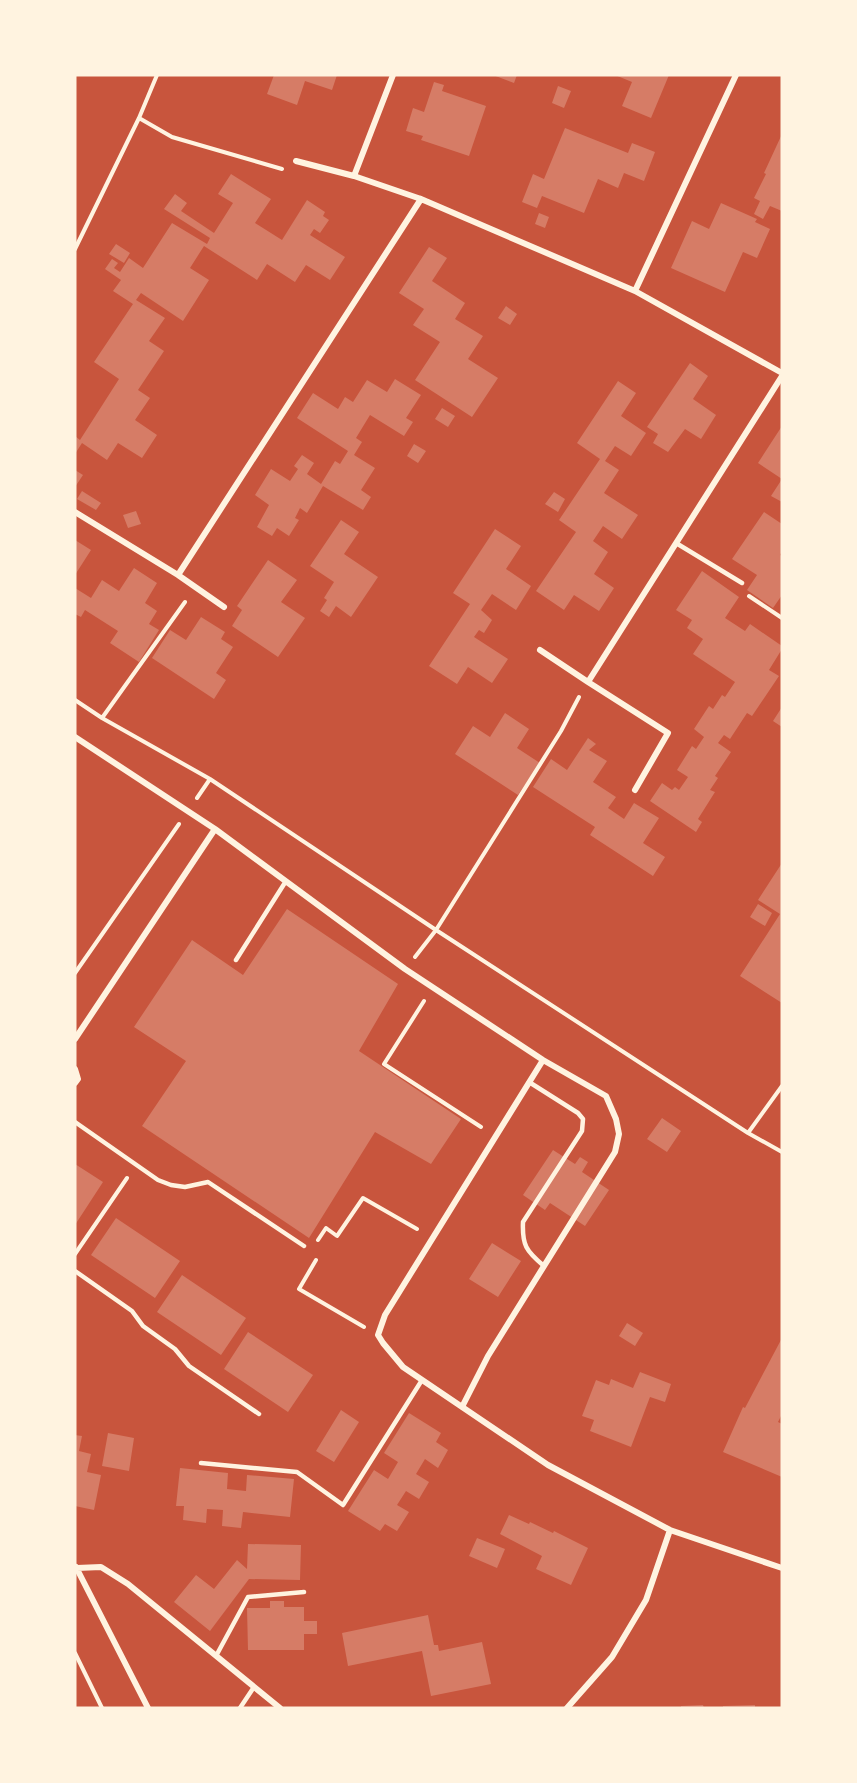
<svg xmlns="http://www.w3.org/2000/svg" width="857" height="1783" font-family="'Sofia Sans Condensed',sans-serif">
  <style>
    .building { fill: #d67c66 }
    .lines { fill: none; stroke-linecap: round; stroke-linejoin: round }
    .path { stroke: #fff3e0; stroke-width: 4 }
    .service { stroke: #fff3e0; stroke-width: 4.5 }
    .minor { stroke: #fff3e0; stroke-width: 6 }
  </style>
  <rect width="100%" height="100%" fill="#c8553d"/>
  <!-- building -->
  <path class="building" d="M274,75H337L332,90L305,81L297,105L267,94Z
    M493,75H517L514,83Z
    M615,75H669L651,118L622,106L632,82Z
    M434,82L444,85L442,91L486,106L469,156L421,140L423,136L406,131L413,108L424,112Z
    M558,86L571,91L564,108L552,103Z
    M565,128L628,153L632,143L655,152L644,181L624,173L618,188L598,179L584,213L542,196L537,208L522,202L533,174L544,179Z
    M782,134V211L770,206L763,219L754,214L760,201L754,198L766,174L764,173Z
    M231,174L271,199L255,223L282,240L307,200L325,212L323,216L329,220L320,233L314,229L310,235L345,257L330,280L306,265L295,282L267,264L257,280L204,246L190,268L209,280L183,321L141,293L136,300L165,318L149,341L164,351L138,390L150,398L135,420L157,435L142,458L118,443L107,460L82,443L75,454V436L80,440L119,379L94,362L133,304L113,291L121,280L105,269L112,259L118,263L114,268L120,272L129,258L143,268L172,223L207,244L210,238L164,209L175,194L187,203L181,211L214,233L233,203L218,194Z
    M721,203L757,219L755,222L770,229L757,258L743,252L725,292L671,268L692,221L709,229Z
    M539,213L549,217L545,228L535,224Z
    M116,244L130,253L124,263L109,254Z
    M429,247L447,258L432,281L465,303L455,319L483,336L468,359L498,378L472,417L415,380L440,342L413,325L424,309L399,293Z
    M506,306L517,314L510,325L498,318Z
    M690,363L708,376L693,399L716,415L701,439L685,429L668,452L653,443L658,434L647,427Z
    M395,379L421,395L406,418L413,422L404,436L370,415L356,438L362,442L354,455L375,468L361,490L371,497L363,510L323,486L307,513L300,508L295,518L299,520L289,536L277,528L272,536L257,527L269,505L255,495L271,469L290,481L298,469L294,466L302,455L314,463L307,474L321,484L335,461L340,464L348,451L297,418L313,393L338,409L345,397L353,402L367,380L387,392Z
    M618,381L636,393L621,416L646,433L631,456L615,446L605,461L619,470L604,493L638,515L622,539L603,526L593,541L608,552L594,574L614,588L599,611L574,595L564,610L536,591L576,532L559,520L600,459L577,443Z
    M442,408L455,416L448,427L435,419Z
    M782,426V502L771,496L782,479L758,463Z
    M414,444L426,451L418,463L407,456Z
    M75,470L83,475L75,487Z
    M82,491L101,503L96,510L77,499Z
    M554,492L565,499L558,512L545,504Z
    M136,511L141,524L128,528L123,515Z
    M764,512L782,524V551L780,555L782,556V595L773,608L747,590L757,575L732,559Z
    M341,520L359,532L344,554L378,577L351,617L336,606L329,617L320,611L327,600L324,598L334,582L310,566Z
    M495,529L521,546L506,569L531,586L516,610L492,594L481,610L492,620L484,633L479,630L474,637L508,659L492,683L468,667L457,684L429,666L470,604L453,593Z
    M75,540L91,550L75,575Z
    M268,560L297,580L281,602L305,618L278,657L232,626L242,610L237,606Z
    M134,568L157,583L145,603L157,611L149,624L159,630L139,662L110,643L118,631L85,610L81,617L75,614V588L91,598L102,580L119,591Z
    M702,571L739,597L725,618L745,631L750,624L782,646V649L769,670L779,676L752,716L747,713L730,739L724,735L718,743L731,752L715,776L718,778L710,790L715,792L698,819L702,822L696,832L650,801L662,783L672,790L675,787L679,790L688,777L677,770L692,746L696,749L704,737L694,729L709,706L713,709L722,695L725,697L735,682L693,654L703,639L687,628L692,620L676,610Z
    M201,617L225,632L221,639L233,647L216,673L226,680L214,699L152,658L170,630L186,640Z
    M782,707V727L773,721Z
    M505,713L529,729L517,748L540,763L518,795L455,754L473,726L490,737Z
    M588,738L596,744L589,750L607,761L593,782L616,797L608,808L624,819L634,803L659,818L643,843L665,857L653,876L590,835L595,827L533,787L551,759L567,770Z
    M782,863V1003L740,976L780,914L758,900Z
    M758,904L772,913L765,926L750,917Z
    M287,909L398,984L359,1051L461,1119L431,1164L375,1132L309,1238L142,1126L186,1061L134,1027L192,940L243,975Z
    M662,1118L681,1131L667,1152L647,1139Z
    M553,1150L575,1164L580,1157L588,1162L582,1172L609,1190L585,1226L550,1203L545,1210L523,1195Z
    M75,1164L103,1182L75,1225Z
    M116,1218L180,1261L155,1298L91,1255Z
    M492,1243L521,1261L498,1297L469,1279Z
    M182,1275L246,1318L221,1355L157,1312Z
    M627,1323L643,1333L635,1346L619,1336Z
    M248,1332L313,1375L288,1412L224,1369Z
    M782,1338V1414L778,1422L782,1424V1477L723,1452L743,1407L745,1408Z
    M640,1372L671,1384L665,1402L650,1397L631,1447L590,1431L594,1420L582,1416L596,1380L609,1385L611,1379L633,1388Z
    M341,1410L359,1422L334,1462L316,1451Z
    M409,1413L441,1433L436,1442L448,1450L438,1468L425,1459L416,1474L429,1482L419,1499L406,1491L397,1505L409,1512L397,1531L385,1524L380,1531L348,1511L374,1470L388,1479L398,1462L384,1453Z
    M108,1433L134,1438L129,1471L102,1466Z
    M75,1435L82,1436L79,1451L91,1454L87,1472L101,1475L94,1510L75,1506Z
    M180,1468L228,1473L227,1489L246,1491L247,1475L294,1479L290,1517L243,1512L241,1528L222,1526L223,1510L207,1509L206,1523L183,1520L184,1506H176Z
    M509,1515L529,1524L530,1522L553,1533L554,1531L588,1548L571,1585L536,1569L542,1556L500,1534Z
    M477,1538L505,1549L497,1568L469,1556Z
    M248,1544L301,1545L300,1580L249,1579L210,1631L174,1602L196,1575L214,1589L237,1560L247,1569Z
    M270,1601H284V1607H304V1621H317V1634H304V1650H248L247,1608H270Z
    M428,1615L434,1645H438L439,1651L482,1642L491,1684L431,1696L422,1651L348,1666L342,1633Z
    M703,1705L704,1708H681V1706Z
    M755,1705V1708H723V1706Z"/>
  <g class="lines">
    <!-- path -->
    <path class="path" d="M139,118L172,137L282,169
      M75,249L139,118L157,75
      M749,596L782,618
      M75,700L102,718L210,779L436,930L748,1133L782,1152
      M102,718L185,602
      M197,798L210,779
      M415,957L436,930L561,731L579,697
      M75,973L179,824
      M424,1001L384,1064L481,1127
      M748,1133L782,1086
      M318,1240L326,1228L337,1236L363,1198L417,1229
      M75,1254L127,1178
      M316,1260L299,1289L364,1327
      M75,1653L102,1708"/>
    <!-- service -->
    <path class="service" d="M676,543L742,583
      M236,960L286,881
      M529,1082L578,1113L583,1119L582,1131L523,1222C522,1245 526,1251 544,1266
      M75,1122L158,1180L171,1185L185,1187L208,1182L304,1246
      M75,1271L132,1311L143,1326L175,1349L189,1366L259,1414
      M201,1463L297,1472L343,1505L422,1380
      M216,1656L248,1597L304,1592
      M240,1708L254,1687"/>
    <!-- minor -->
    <path class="minor" d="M296,161L354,176L421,199L635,291L782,373
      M354,176L393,75
      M635,291L736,75
      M75,512L178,575L421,199
      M178,575L224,607
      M540,650L588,682
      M75,737L215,829
      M635,790L668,733L588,682L782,376
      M75,1039L215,829L405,969L543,1060L606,1096L616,1119L619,1134L615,1152L488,1356L462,1407
      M543,1060L385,1315L378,1335L383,1343L403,1367L548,1465L670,1530L782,1568
      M75,1069L78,1079L75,1083
      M76,1567L148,1708
      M77,1568L101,1567L128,1584L280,1708
      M567,1708L612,1657L646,1600L670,1530"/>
  </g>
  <!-- border -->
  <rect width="857" height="1783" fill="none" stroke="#fff3e0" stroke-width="153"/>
</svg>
